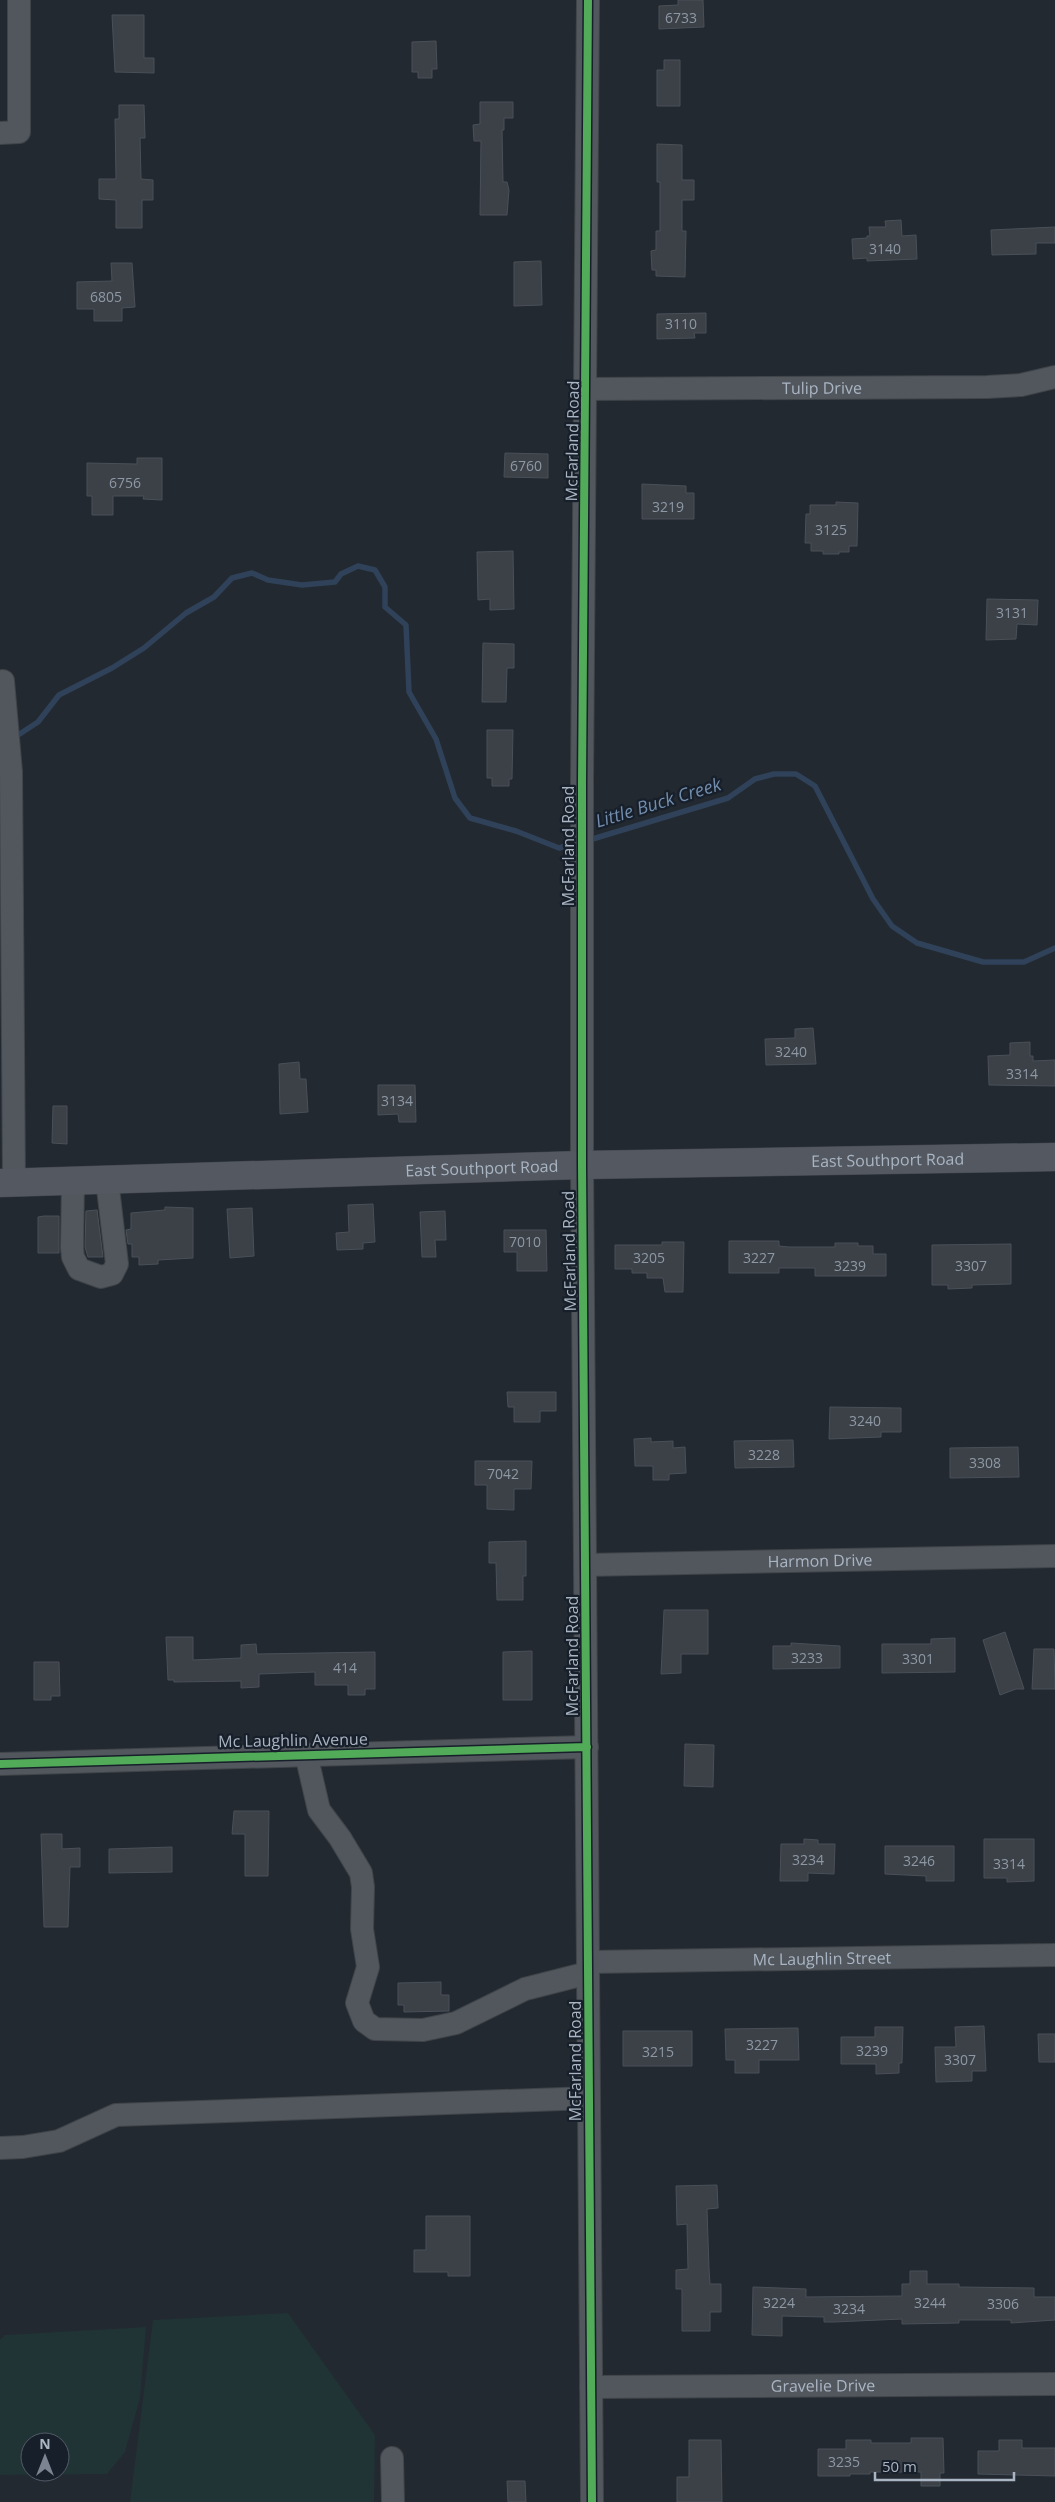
<svg xmlns="http://www.w3.org/2000/svg" width="1055" height="2502" font-family="'Open Sans',sans-serif">
  <style>
    .green { fill: #203335; fill-rule: evenodd }
    .lines { fill: none; stroke-linecap: round; stroke-linejoin: round }
    .stream { stroke: #2f4259; stroke-width: 5.5 }
    .building { fill: #3c4148; stroke: #4a5058 }
    .minor-casing { stroke: #3f4449; stroke-width: 24 }
    .major-casing { stroke: #40454d; stroke-width: 29 }
    .minor { stroke: #52575e; stroke-width: 22 }
    .major { stroke: #545961; stroke-width: 28 }
    .cycleway-casing { stroke: #171f2a; stroke-width: 11 }
    .cycleway { stroke: #51ab58; stroke-width: 8 }
    .labels { text-anchor: middle; dominant-baseline: central; stroke-width: 4.5; stroke-linejoin: round; paint-order: stroke }
    .number-label { font-size: 14px; fill: #8e98a4 }
    .street-label { font-size: 16px; fill: #aab5c3; stroke: #171f2a }
    .water-label { font-size: 18px; font-style: italic; fill: #728dad; stroke: #171f2a }
  </style>
  <rect width="100%" height="100%" fill="#232930"/>
  <!-- green -->
  <path class="green" d="M288,2313L375,2435L374,2502H130L153,2320Z
    M146,2327L140,2398L125,2452L107,2474L0,2475V2340L5,2335ZM30,2442H60V2472H30Z"/>
  <g class="lines">
    <!-- stream -->
    <path class="stream" d="M12,739L38,722L59,695L112,668L144,648L186,613L214,597L232,578L252,573L268,580L302,585L335,582L341,574L358,566L375,570L385,587V607L406,625L409,692L436,739L455,798L470,818L516,831L559,848L577,843
      M586,841L728,798L755,779L774,774H796L815,786L873,899L892,926L917,943L983,962H1024L1055,948"/>
  </g>
  <!-- building -->
  <path class="building" d="M678,0H703L704,27L659,29V6L678,5Z
    M112,15H144V58H154V73L115,72Z
    M436,41L437,69H432V78H418V72H412V42Z
    M664,60H680V106H657V70H664Z
    M480,102H513V118H504V130H502L503,182H507L509,190L507,215H480L481,141H474L473,125L480,124Z
    M119,105H144L145,138H140L141,179L153,180V200H142V228H116V200L99,199V179H116L115,119H119Z
    M657,144L682,145V180H694V200H682V231H686L685,277L656,276V270H652L651,251L656,250V231H660V182H657Z
    M901,220L902,236L916,235L917,259L867,261V258L853,259L852,239L867,238V236H870L869,227H886L885,221Z
    M1055,227V243H1036V254L992,255L991,230Z
    M541,261L542,305L514,306V262Z
    M111,263H132L135,307L122,308V321H94V309H77V282L112,281Z
    M706,313V333H694L695,338L657,339V314Z
    M505,453L548,454V478L504,477Z
    M137,458H162V500L143,499L144,496H113V515H92V496H87V463L137,464Z
    M642,484L686,486V493H694V519H642Z
    M836,502L858,503L857,546H849V552H839V554H823V551H811V543H805L806,514H810V505H836Z
    M513,551L514,609L490,610V599L478,600L477,552Z
    M987,599L1038,600L1037,625L1017,624L1016,639L986,640Z
    M483,643L514,644V668H507L506,702H482Z
    M487,730H513L512,779H509V786H492V778H487Z
    M813,1028L816,1064L766,1065L765,1039L795,1038V1029Z
    M1030,1042V1056H1033V1061L1055,1060V1086L989,1085L988,1056L1010,1055V1043Z
    M299,1062L300,1079H306L308,1112L280,1114L279,1064Z
    M378,1085H415L416,1122H399L398,1114L378,1115Z
    M53,1106H67V1144L52,1143Z
    M373,1204L375,1242L363,1243V1249L337,1250L336,1233L349,1232L348,1205Z
    M165,1207L193,1208V1258L158,1260V1264L139,1265V1257H132V1244H128L126,1230L131,1229V1213L165,1210Z
    M252,1208L254,1256L230,1258L227,1209Z
    M97,1210L103,1257H88L85,1247L86,1211Z
    M445,1211L446,1240H435L436,1257H422L420,1212Z
    M44,1216H59V1253H38V1217Z
    M504,1230H546L547,1271H517V1252H504Z
    M729,1241H779V1246L789,1247H835V1243H858V1246H873V1254H886V1276H815V1268H779V1273H729Z
    M662,1242H684L683,1292H665L663,1278H647V1273H632V1269H615V1245H662Z
    M1011,1244V1284L972,1285V1288L948,1289V1285H932V1245Z
    M507,1392H556V1411H540V1422H514V1407H508Z
    M830,1407L901,1408V1432H881V1437L829,1439Z
    M651,1438V1442L673,1441V1448L685,1447L686,1473L669,1474V1480H653V1466H635L634,1439Z
    M793,1440L794,1467L735,1468L734,1441Z
    M1018,1447L1019,1477L950,1478V1448Z
    M475,1461H532L531,1489H514V1510L487,1509V1485H475Z
    M526,1541V1576H523V1600H497L496,1563H489V1542Z
    M664,1610H708V1654H681V1673L661,1674Z
    M1005,1632L1024,1689H1016L1000,1695L983,1640Z
    M166,1637H193V1660L241,1658V1645L256,1644L257,1654L375,1652V1689H365V1695H348V1685H315V1672L259,1674V1687L241,1688V1681L174,1682V1680H168Z
    M955,1638V1672L882,1673V1644H931V1639Z
    M791,1643L840,1646V1668L773,1669V1646H791Z
    M1034,1649H1054L1055,1689H1032Z
    M532,1651V1700H503V1652Z
    M34,1662H59L60,1696H51V1700H34Z
    M685,1744L714,1745L713,1787L684,1786Z
    M234,1811H269L268,1876H245V1834H232Z
    M41,1834H62V1849L80,1848V1867H70L68,1927H44Z
    M804,1839L818,1840V1844H835L834,1874L808,1873V1881H780L781,1844H804Z
    M984,1839H1034V1881L1007,1882V1878H984Z
    M885,1846H954V1881H926V1876L885,1874Z
    M172,1847V1872L109,1873V1849Z
    M441,1982V1995H449V2011L404,2012V2005H398V1983Z
    M984,2026L986,2071H972V2081L936,2082L935,2047H956L955,2027Z
    M875,2027H903L902,2063H899V2073L876,2074V2064H841V2037H875Z
    M798,2028L799,2060H759V2073H735V2060H726L725,2029Z
    M623,2031H692V2066H623Z
    M1038,2034H1055V2062H1039Z
    M717,2185L718,2208L707,2209L709,2269L710,2284H721V2312H710V2331H682V2289H676V2270L688,2269L687,2224L677,2225L676,2186Z
    M426,2216H470V2276H448V2272H414V2250H426Z
    M910,2271H927V2284H959V2287L1034,2288V2297H1055V2320L1011,2323V2320H959V2323L902,2324V2319L834,2322H824V2317L782,2316V2336L752,2335L753,2287L806,2289V2297L902,2296V2284H910Z
    M911,2438H943L944,2473H940V2486H921V2472H870V2474H850V2476H818V2449H846V2440H871V2443H911Z
    M689,2440H721L722,2502H677V2477H689Z
    M999,2440H1022V2448H1055V2476L978,2474V2451H999Z
    M507,2481H525L526,2502H508Z"/>
  <g class="lines">
    <defs>
      <g id="minor">
        <path d="M588,0L582,782V1165L592,2502"/>
        <path d="M0,133L19,132V0"/>
        <path id="s1" d="M587,389L987,387L1021,385L1055,377"/>
        <path d="M3,681L11,772L14,1183"/>
        <path d="M73,1181L72,1248L73,1257L79,1269L101,1277L112,1274L117,1264L107,1180"/>
        <path id="s2" d="M585,1565L1055,1556"/>
        <path d="M306,1754L319,1810L340,1838L361,1873L363,1887L362,1929L368,1967L357,2003L364,2021L375,2029L423,2030L456,2023L525,1989L588,1973"/>
        <path d="M0,1764L587,1747"/>
        <path id="s3" d="M588,1962L1055,1955"/>
        <path d="M0,2148L23,2147L59,2141L116,2115L589,2098"/>
        <path id="s4" d="M591,2387L1055,2384"/>
        <path d="M392,2458L393,2502"/>
      </g>
      <g id="major">
        <path id="s5" d="M0,1183L582,1165L1055,1157"/>
      </g>
    </defs>
    <!-- minor casing -->
    <use href="#minor" class="minor-casing"/>
    <!-- major casing -->
    <use href="#major" class="major-casing"/>
    <!-- minor -->
    <use href="#minor" class="minor"/>
    <!-- major -->
    <use href="#major" class="major"/>
    <defs>
      <path id="cycleway" d="M588,0L582,782V1165L592,2502
        M0,1764L587,1747"/>
    </defs>
    <!-- cycleway casing -->
    <use href="#cycleway" class="cycleway-casing"/>
    <!-- cycleway -->
    <use href="#cycleway" class="cycleway"/>
  </g>
  <g class="labels">
    <!-- number labels -->
    <g class="number-label">
      <text x="681" y="17">6733</text>
      <text x="885" y="248">3140</text>
      <text x="106" y="296">6805</text>
      <text x="681" y="323">3110</text>
      <text x="526" y="465">6760</text>
      <text x="125" y="482">6756</text>
      <text x="668" y="506">3219</text>
      <text x="831" y="529">3125</text>
      <text x="1012" y="612">3131</text>
      <text x="791" y="1051">3240</text>
      <text x="1022" y="1073">3314</text>
      <text x="397" y="1100">3134</text>
      <text x="525" y="1241">7010</text>
      <text x="649" y="1257">3205</text>
      <text x="759" y="1257">3227</text>
      <text x="850" y="1265">3239</text>
      <text x="971" y="1265">3307</text>
      <text x="865" y="1420">3240</text>
      <text x="764" y="1454">3228</text>
      <text x="985" y="1462">3308</text>
      <text x="503" y="1473">7042</text>
      <text x="807" y="1657">3233</text>
      <text x="918" y="1658">3301</text>
      <text x="345" y="1667">414</text>
      <text x="808" y="1859">3234</text>
      <text x="919" y="1860">3246</text>
      <text x="1009" y="1863">3314</text>
      <text x="762" y="2044">3227</text>
      <text x="872" y="2050">3239</text>
      <text x="658" y="2051">3215</text>
      <text x="960" y="2059">3307</text>
      <text x="779" y="2302">3224</text>
      <text x="930" y="2302">3244</text>
      <text x="1003" y="2303">3306</text>
      <text x="849" y="2308">3234</text>
      <text x="844" y="2461">3235</text>
    </g>
    <!-- street labels -->
    <g class="street-label">
      <text stroke="none"><textPath href="#s1" startOffset="235">Tulip Drive</textPath></text>
      <text transform="translate(572 441) rotate(-89)">McFarland Road</text>
      <text transform="translate(568 846) rotate(-90)">McFarland Road</text>
      <text stroke="none"><textPath href="#s5" startOffset="888">East Southport Road</textPath></text>
      <text stroke="none"><textPath href="#s5" startOffset="482">East Southport Road</textPath></text>
      <text transform="translate(569 1251) rotate(-91)">McFarland Road</text>
      <text stroke="none"><textPath href="#s2" startOffset="235">Harmon Drive</textPath></text>
      <text transform="translate(572 1656) rotate(-90)">McFarland Road</text>
      <text transform="translate(293 1740) rotate(-1)">Mc Laughlin Avenue</text>
      <text stroke="none"><textPath href="#s3" startOffset="234">Mc Laughlin Street</textPath></text>
      <text transform="translate(575 2061) rotate(-90)">McFarland Road</text>
      <text stroke="none"><textPath href="#s4" startOffset="232">Gravelie Drive</textPath></text>
    </g>
    <!-- water labels -->
    <g class="water-label">
      <text transform="translate(658 802) rotate(-17)">Little Buck Creek</text>
    </g>
  </g>
  <!-- north arrow -->
  <g transform="translate(45 2457)"><circle r="24" fill="#171f2a" stroke="#525b67"/>
  <path d="M0-4L9 19L0 12L-9 19Z" fill="#7b8490"/>
  <text y="-8" font-size="14" font-weight="bold" text-anchor="middle" fill="#aab5c3">N</text>
  </g>
  <!-- scale -->
  <path d="M875 2472v8h139v-8" fill="none" stroke="#aab5c3" stroke-width="2.5"/>
  <text x="882" y="2472" font-size="15" fill="#aab5c3" stroke="#171f2a" stroke-width="4" paint-order="stroke">50 m</text>
</svg>
